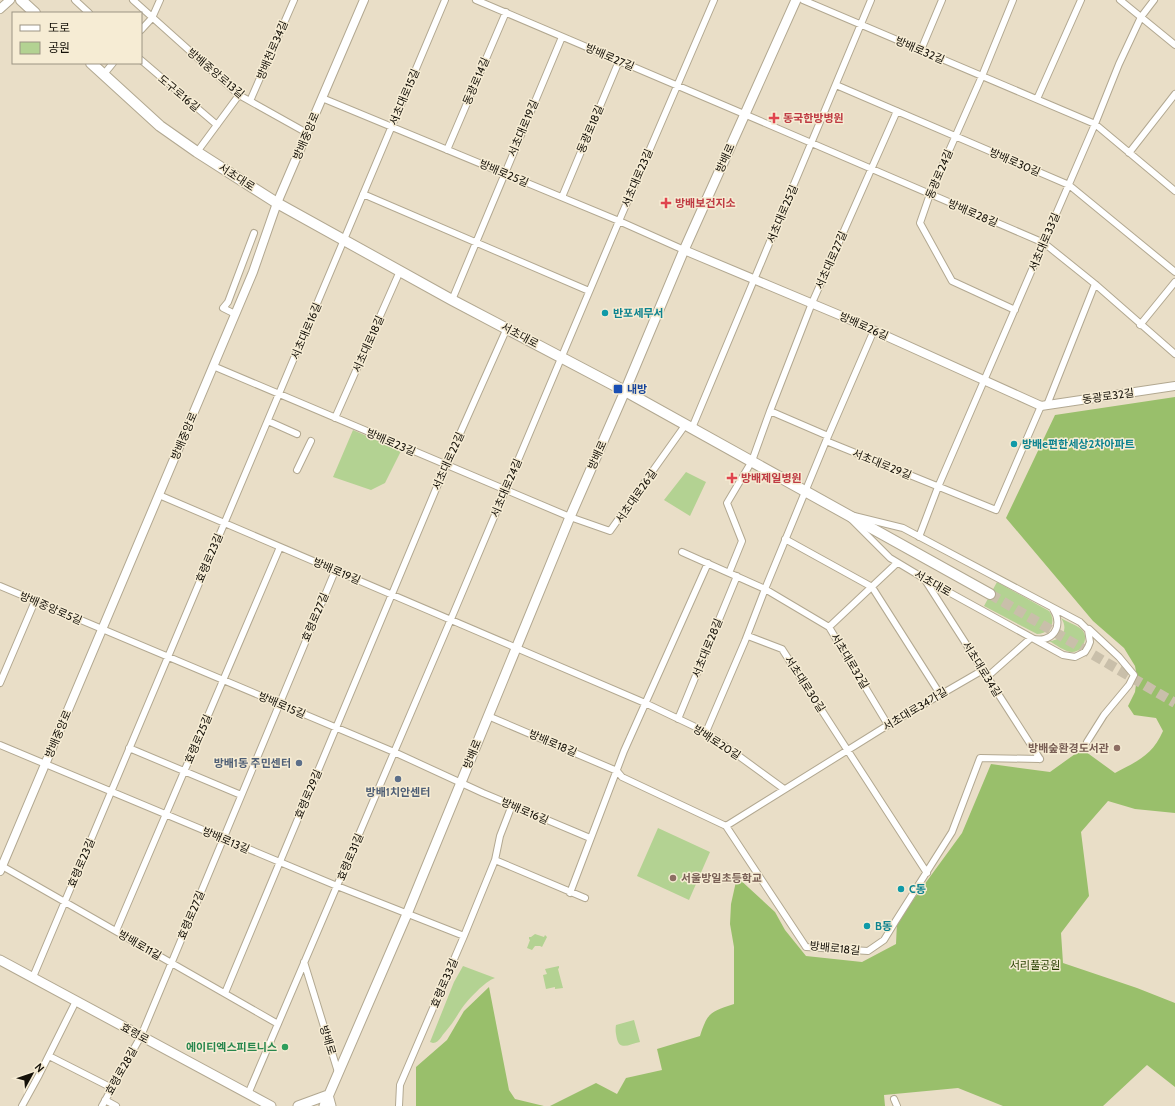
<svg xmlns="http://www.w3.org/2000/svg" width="1175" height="1106" font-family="Cabin,'Noto Sans KR',sans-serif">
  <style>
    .green { fill: #b3d292 }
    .forest { fill: #99bf6b }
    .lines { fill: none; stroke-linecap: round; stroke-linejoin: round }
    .primary-tunnel { stroke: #c9bfaa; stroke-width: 10; stroke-dasharray: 10 5; stroke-linecap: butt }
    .minor-casing { stroke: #b2a891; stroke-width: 8 }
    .tertiary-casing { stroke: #b2a891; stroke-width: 10 }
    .secondary-casing { stroke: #b2a891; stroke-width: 11 }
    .primary-casing { stroke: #b2a891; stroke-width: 12 }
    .minor { stroke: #fff; stroke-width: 6 }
    .tertiary { stroke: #fff; stroke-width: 8 }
    .secondary { stroke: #fff; stroke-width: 9 }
    .primary { stroke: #fff; stroke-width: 10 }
    .health-dot { fill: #e0444e; stroke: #f6ecd4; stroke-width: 1.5 }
    .culture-dot { fill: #0f9aa8; stroke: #f6ecd4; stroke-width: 1.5 }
    .transit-dot { fill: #1a4fb4; stroke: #f6ecd4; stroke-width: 1.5 }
    .education-dot { fill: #8d6e63; stroke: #f6ecd4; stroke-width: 1.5 }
    .service-dot { fill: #5c6f8a; stroke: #f6ecd4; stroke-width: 1.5 }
    .leisure-dot { fill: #2e9e5b; stroke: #f6ecd4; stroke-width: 1.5 }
    .labels { text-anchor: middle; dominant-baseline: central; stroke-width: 3; stroke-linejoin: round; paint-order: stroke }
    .street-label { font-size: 11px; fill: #151109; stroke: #f6ecd4 }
    .health-label { font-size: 11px; font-weight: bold; fill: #be3a42; stroke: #f6ecd4; text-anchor: start }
    .culture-label { font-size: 11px; font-weight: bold; fill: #0d838f; stroke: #f6ecd4; text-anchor: start }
    .transit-label { font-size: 11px; font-weight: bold; fill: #164399; stroke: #f6ecd4; text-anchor: start }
    .education-label { font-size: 11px; font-weight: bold; fill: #785e54; stroke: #f6ecd4; text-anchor: end }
    .service-label { font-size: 11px; font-weight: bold; fill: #4e5e75; stroke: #f6ecd4; text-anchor: end }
    .park-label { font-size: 11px; fill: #294000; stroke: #f6ecd4 }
    .leisure-label { font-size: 11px; font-weight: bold; fill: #27864d; stroke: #f6ecd4; text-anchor: end }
  </style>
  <rect width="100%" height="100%" fill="#e9dec7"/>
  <!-- green -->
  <path class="green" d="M353,430L401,451L385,483L371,490L333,477Z
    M686,472L706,482L690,516L664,500Z
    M997,582L1049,611C1057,622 1050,634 1037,634L984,606Z
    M1061,618C1067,622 1075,624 1081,629C1090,636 1083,652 1072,652C1065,652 1055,644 1049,641C1062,641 1069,629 1061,618Z
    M658,828L710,852L689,900L637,876Z
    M535,934L544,937L545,935L547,937L542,947L540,946H535L532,950L527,948L530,940L529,939V937H531Z
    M463,966L495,978C485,981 468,1000 462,1008C456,1017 453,1023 446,1031C441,1036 440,1042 433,1043L430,1042L454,982Z
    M559,966V968L558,969L563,988L555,989V987L546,989L543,975L547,974L545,969Z
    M634,1020L640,1042C630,1044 620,1051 617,1039C616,1034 615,1030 616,1025Z"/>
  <!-- forest -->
  <path class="forest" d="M1175,397V813L1135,809L1108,801L1081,832L1089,896L1061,933L1063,963L1137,988L1175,1003V1087L1147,1065L1103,1106H1003L958,1088L884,1095L885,1106H550L596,1083L617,1094L626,1078L662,1070L657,1049L700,1036C708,1011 711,1012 734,1004V947L730,924L731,904L737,877L775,912L785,930L806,956L862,962L896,944L897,922L962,833L991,764L1050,772L1082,749L1115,773C1137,761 1152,756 1163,731L1156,718L1134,715L1128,706L1135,692L1137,677L1135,666L1124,648L1093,621L1006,518L1055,415Z
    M489,987L509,1090L515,1099L544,1106H416V1067L447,1040L464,1011Z"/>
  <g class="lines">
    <!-- primary-tunnel -->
    <path class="primary-tunnel" d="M990,594L1175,703"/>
    <defs>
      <path id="minor" d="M75,0L89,13
        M133,0L239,95L307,133
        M476,0L744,114L1044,243L1095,284L1175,354
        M803,0L1095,124L1175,191
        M1013,0L982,76L930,194L920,223L952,281L1015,310
        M1120,0L1175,45
        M141,30L152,18L160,0
        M921,50L942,0
        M141,60L217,125
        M104,74L113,63
        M836,85L1069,185L1175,272
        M322,98L619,221L684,250
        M1037,99L1081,0
        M250,101L294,0
        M447,150L506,12
        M197,152L239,95
        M1129,153L1175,94
        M363,194L589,291
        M562,197L619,61
        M452,300L562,37
        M235,314L223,308L228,302L254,233
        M1140,325L1175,282
        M213,366L570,517L610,531L686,424
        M1047,405L1095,284
        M770,411L828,436
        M335,418L400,271
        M268,421L297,434
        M692,428L871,0
        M826,441L996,510L1041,406
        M297,470L311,441
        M159,495L645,703L706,732L784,789
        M846,514L903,528L1080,622L1088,630L1090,642L1088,647L1085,652L1075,657L1063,655L925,579L890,558Z
        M919,537L938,487L1095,124L1119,64L1141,17L1154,0
        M785,539L872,587L940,694
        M682,552L765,589L829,627L888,725
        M729,573L742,541L727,503L752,461L770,411L812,303L897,111
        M925,580L1040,759
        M0,586L394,752L483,793L590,838
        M829,627L897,563
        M748,636L782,649L927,873
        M987,677L1031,638C1051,645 1065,627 1053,609
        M0,683L35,601
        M488,716L617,771L622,777L726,826L806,947L868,951L884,940L895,922L952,832L980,758L1040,759
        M678,719L737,576
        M706,732L745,641L765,589L826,441L874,330
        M1087,742L1104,715L1129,685L1134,675L1119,657L1089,629
        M0,745L337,886L464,936
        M129,748L241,795
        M726,826L888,725L983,670
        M495,860L585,898
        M2,866L278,1024
        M570,893L624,751L708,563
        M116,931L280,547
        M304,962L338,1072
        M33,977L445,0
        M225,993L446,465L507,328
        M49,1056L112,1088
        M248,1094L451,619L619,221L714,0
        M894,1099L897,1106
        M105,1100L116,1106
        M22,1106L39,1075L76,1001
        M102,1106L141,1036L335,571
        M399,1106L400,1085L464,936L495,860L500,836L512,805"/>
      <path id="tertiary" d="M0,9L10,0
        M684,250L844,317L1041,406L1175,386
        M0,871L253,272L277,203L364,0"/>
      <path id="secondary" d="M0,960L271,1106
        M298,1106L328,1095L331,1106
        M324,1106L407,914L570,517L625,391L684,250L796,0"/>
      <path id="primary" d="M21,0L35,13
        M91,63L160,126L197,152L277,203L452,300L625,391L990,594"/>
    </defs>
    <!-- minor casing -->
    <use href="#minor" class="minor-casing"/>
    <!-- tertiary casing -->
    <use href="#tertiary" class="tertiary-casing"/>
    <!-- secondary casing -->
    <use href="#secondary" class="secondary-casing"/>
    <!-- primary casing -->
    <use href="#primary" class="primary-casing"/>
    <!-- minor -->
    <use href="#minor" class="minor"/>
    <!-- tertiary -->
    <use href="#tertiary" class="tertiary"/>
    <!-- secondary -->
    <use href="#secondary" class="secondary"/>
    <!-- primary -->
    <use href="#primary" class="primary"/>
  </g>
  <!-- markers -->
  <g class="health-dot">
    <path d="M772 112h4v4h4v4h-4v4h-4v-4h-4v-4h4z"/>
    <path d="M664 197h4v4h4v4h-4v4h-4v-4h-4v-4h4z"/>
    <path d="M730 472h4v4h4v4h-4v4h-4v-4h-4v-4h4z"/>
  </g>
  <g class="culture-dot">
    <circle cx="605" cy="313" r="4"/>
    <circle cx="1014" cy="444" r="4"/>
    <circle cx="901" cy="889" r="4"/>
    <circle cx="867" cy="926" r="4"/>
  </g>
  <rect class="transit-dot" x="613" y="384" width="10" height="10" rx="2"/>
  <g class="education-dot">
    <circle cx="1117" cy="748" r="4"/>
    <circle cx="673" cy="878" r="4"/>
  </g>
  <g class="service-dot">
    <circle cx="299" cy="763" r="4"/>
    <circle cx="398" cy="779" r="4"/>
  </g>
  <circle class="leisure-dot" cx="285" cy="1047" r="4"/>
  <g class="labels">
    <!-- street labels -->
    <g class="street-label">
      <text transform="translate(272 50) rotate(-67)">방배천로34길</text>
      <text transform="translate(920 50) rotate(23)">방배로32길</text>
      <text transform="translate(610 57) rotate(23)">방배로27길</text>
      <text transform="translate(216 73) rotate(40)">방배중앙로13길</text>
      <text transform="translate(476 81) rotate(-67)">동광로14길</text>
      <text transform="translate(179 93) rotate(40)">도구로16길</text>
      <text transform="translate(404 97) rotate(-67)">서초대로15길</text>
      <text transform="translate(523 128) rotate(-67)">서초대로19길</text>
      <text transform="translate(590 129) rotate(-67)">동광로18길</text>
      <text transform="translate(306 136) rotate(-67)">방배중앙로</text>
      <text transform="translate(725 158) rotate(-66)">방배로</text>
      <text transform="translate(1015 162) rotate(23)">방배로30길</text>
      <text transform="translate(504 173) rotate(23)">방배로25길</text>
      <text transform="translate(939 174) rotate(-67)">동광로24길</text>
      <text transform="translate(237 177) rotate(33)">서초대로</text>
      <text transform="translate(637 178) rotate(-67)">서초대로23길</text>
      <text transform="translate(973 213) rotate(23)">방배로28길</text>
      <text transform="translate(782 214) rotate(-67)">서초대로25길</text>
      <text transform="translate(1044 242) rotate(-67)">서초대로33길</text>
      <text transform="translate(831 260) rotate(-66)">서초대로27길</text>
      <text transform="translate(864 326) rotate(24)">방배로26길</text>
      <text transform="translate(306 331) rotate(-67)">서초대로16길</text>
      <text transform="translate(520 335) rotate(28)">서초대로</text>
      <text transform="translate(368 344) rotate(-66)">서초대로18길</text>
      <text transform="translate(1108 396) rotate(-8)">동광로32길</text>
      <text transform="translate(184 436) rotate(-67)">방배중앙로</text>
      <text transform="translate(391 442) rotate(23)">방배로23길</text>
      <text transform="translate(597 455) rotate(-66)">방배로</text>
      <text transform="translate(448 461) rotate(-66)">서초대로22길</text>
      <text transform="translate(882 464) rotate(22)">서초대로29길</text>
      <text transform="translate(506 488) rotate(-67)">서초대로24길</text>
      <text transform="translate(636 496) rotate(-55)">서초대로26길</text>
      <text transform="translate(209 558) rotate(-67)">효령로23길</text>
      <text transform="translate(337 571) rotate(23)">방배로19길</text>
      <text transform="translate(933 583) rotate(30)">서초대로</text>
      <text transform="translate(51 608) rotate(23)">방배중앙로5길</text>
      <text transform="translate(315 617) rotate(-67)">효령로27길</text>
      <text transform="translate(707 648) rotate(-68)">서초대로28길</text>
      <text transform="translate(850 661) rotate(59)">서초대로32길</text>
      <text transform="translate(982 669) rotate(58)">서초대로34길</text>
      <text transform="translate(805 684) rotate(57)">서초대로30길</text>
      <text transform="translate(282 705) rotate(23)">방배로15길</text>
      <text transform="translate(915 709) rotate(-31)">서초대로34가길</text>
      <text transform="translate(58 734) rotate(-67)">방배중앙로</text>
      <text transform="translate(198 739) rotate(-67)">효령로25길</text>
      <text transform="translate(717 742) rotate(33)">방배로20길</text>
      <text transform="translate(553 743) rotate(23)">방배로18길</text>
      <text transform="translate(472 754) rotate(-68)">방배로</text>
      <text transform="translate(308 794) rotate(-67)">효령로29길</text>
      <text transform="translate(525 811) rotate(23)">방배로16길</text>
      <text transform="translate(226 840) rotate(23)">방배로13길</text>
      <text transform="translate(350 857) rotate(-67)">효령로31길</text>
      <text transform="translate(81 863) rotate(-67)">효령로23길</text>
      <text transform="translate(191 915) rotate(-67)">효령로27길</text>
      <text transform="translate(140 945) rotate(30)">방배로11길</text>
      <text transform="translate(835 948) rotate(6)">방배로18길</text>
      <text transform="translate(444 983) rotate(-67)">효령로33길</text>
      <text transform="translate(135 1033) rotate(28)">효령로</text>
      <text transform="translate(328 1040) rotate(73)">방배로</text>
      <text transform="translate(121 1071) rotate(-61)">효령로28길</text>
    </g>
    <!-- health labels -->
    <g class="health-label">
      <text x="783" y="118">동국한방병원</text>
      <text x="675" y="203">방배보건지소</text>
      <text x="741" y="478">방배제일병원</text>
    </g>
    <!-- culture labels -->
    <g class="culture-label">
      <text x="613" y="313">반포세무서</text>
      <text x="1022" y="444">방배e편한세상2차아파트</text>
      <text x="909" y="889">C동</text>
      <text x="875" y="926">B동</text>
    </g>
    <!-- transit labels -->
    <g class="transit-label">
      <text x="627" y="389">내방</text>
    </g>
    <!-- education labels -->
    <g class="education-label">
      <text x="1109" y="748">방배숲환경도서관</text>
      <text x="681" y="878" text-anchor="start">서울방일초등학교</text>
    </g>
    <!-- service labels -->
    <g class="service-label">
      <text x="291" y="763">방배1동 주민센터</text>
      <text x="398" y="792" text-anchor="middle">방배1치안센터</text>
    </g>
    <!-- park labels -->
    <g class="park-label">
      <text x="1035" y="965">서리풀공원</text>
    </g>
    <!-- leisure labels -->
    <g class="leisure-label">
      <text x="277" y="1047">에이티엑스피트니스</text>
    </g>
  </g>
  <!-- legend -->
  <rect x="12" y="12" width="130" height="52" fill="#f6ecd4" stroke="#9c9483"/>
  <rect x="20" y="25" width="20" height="6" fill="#ffffff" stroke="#9c9483"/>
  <text x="48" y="32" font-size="12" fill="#151109">도로</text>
  <rect x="20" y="42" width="20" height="12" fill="#b3d292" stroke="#9c9483"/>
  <text x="48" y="52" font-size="12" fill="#151109">공원</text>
  <!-- north arrow -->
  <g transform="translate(32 1074) rotate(50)" stroke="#f6ecd4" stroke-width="3" paint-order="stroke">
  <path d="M0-3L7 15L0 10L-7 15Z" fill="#151109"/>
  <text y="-6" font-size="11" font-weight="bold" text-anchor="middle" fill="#151109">N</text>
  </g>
</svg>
